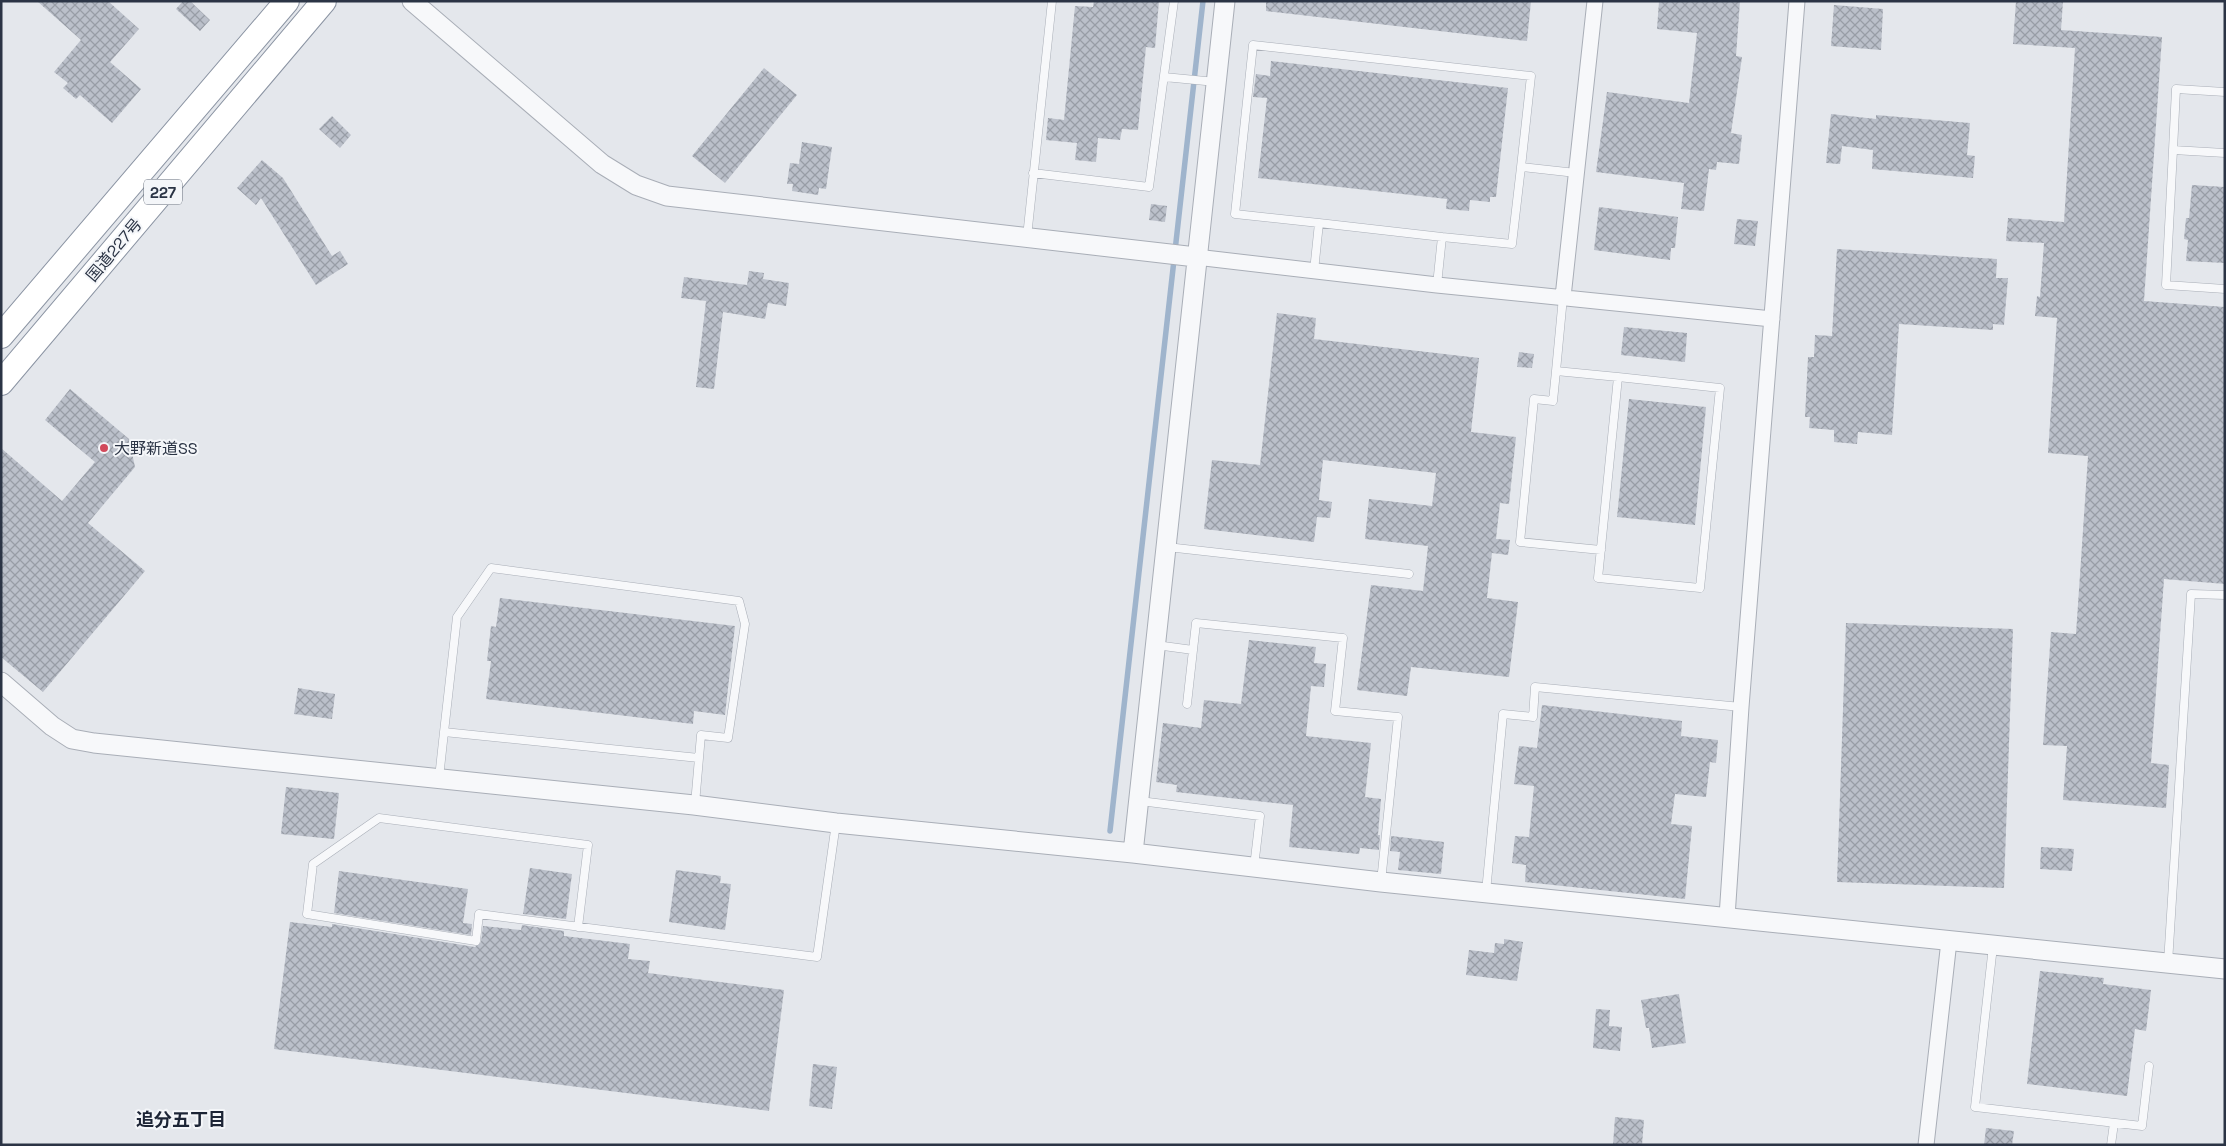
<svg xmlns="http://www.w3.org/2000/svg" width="2226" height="1146" font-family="'Space Grotesk','Noto Sans JP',sans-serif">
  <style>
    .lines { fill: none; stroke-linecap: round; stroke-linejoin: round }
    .stream { stroke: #9fb4cc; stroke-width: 5.5 }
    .building { fill: url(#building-cross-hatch) }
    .service-casing { stroke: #a9aeb7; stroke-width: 9 }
    .minor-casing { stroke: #a9aeb7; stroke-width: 17 }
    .tertiary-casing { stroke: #a9aeb7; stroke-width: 21 }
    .trunk-casing { stroke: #8b94a3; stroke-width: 26 }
    .service { stroke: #f7f8fa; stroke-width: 8 }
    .minor { stroke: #f7f8fa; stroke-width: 15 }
    .tertiary { stroke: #f7f8fa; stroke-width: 19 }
    .trunk { stroke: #fff; stroke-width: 24 }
    .poi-dot { fill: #d1495b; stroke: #f4f6f9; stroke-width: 2 }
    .labels { text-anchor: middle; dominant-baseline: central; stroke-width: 4; stroke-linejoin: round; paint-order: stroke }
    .shield { fill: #f4f6f9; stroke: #676e7b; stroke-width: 1 }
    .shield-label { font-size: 15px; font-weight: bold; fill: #2b3445 }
    .street-label { font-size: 16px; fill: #2b3445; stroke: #f4f6f9 }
    .poi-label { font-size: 16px; fill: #2b3445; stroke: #f4f6f9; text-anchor: start }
    .neighbourhood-label { font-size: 18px; font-weight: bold; fill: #1d2536; stroke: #f4f6f9 }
  </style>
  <defs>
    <pattern id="building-cross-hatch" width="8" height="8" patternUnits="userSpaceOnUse" patternTransform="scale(1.25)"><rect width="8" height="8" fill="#bbc0ca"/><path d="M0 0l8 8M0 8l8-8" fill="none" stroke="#989da6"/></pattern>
  </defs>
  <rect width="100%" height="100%" fill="#e4e7ec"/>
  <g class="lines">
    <!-- stream -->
    <path class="stream" d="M1110,831L1203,1"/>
  </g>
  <!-- building -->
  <path class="building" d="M37,1H108L139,29L110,62L141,89L112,123L80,95L76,99L63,88L68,83L54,72L81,40Z
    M183,1H190L210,20L200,31L176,9Z
    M1094,1H1159L1155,48L1146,47L1138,130L1122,129L1120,140L1098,138L1096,162L1075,160L1077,143L1046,140L1048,118L1064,120L1075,6L1093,7Z
    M1266,1H1531L1527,41L1266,11Z
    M1659,1H1740L1736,56L1742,57L1731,133L1742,135L1739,164L1717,162L1716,170L1709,169L1704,211L1681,209L1684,183L1596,172L1607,92L1689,103L1697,33L1657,29Z
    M2016,1H2063L2061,30L2162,37L2144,301L2225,307V584L2164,579L2151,763L2169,765L2166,808L2063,800L2067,746L2043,745L2051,632L2076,634L2088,456L2048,453L2057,318L2035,316L2037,296L2040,297L2044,243L2006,241L2008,218L2064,222L2075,48L2013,44Z
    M1834,5L1883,9L1881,50L1831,46Z
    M1271,61L1508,88L1496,197H1490V202L1470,200L1469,211L1446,209L1447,199L1258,178L1267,98L1253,97L1256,74L1270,76Z
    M764,68L797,95L725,183L692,156Z
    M1831,114L1876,119V115L1970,123L1967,155L1975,156L1973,178L1872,169L1873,150L1842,146L1840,164L1826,163Z
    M332,116L351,135L340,148L319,129Z
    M802,142L832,147L826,189L819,188L818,195L792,191L793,184H787L790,163L799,164Z
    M262,160L283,178L332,256L340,251L348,264L316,285L261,198L256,205L237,188Z
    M2192,185L2225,187V263L2186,261L2188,240L2184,239L2186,218H2189Z
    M1151,204L1167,206L1165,222L1149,220Z
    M1599,207L1678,217L1675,248H1671L1670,260L1594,250Z
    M1737,219L1758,221L1755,246L1734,244Z
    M1837,249L1997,259L1996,278H2008L2004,325L1993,324V330L1899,324L1892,435L1858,432L1857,444L1834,442V430L1809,428L1810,417H1805L1808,357H1814L1815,335L1832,336Z
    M749,271L764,273L763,279L789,283L786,306L768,303L765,319L723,312L714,389L696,387L706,301L681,298L684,277L747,285Z
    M1277,313L1316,318L1314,339L1479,358L1471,432L1516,437L1509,504L1500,503L1496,539L1510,540L1508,555L1492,553L1487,598L1518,602L1509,677L1411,667L1407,696L1357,690L1371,585L1423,591L1428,546L1365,539L1369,499L1432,506L1436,473L1323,460L1319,500L1332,502L1330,518L1317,517L1314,542L1204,529L1212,460L1260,465Z
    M1624,327L1687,333L1685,362L1621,355Z
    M1519,352L1534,354L1532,368L1517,367Z
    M70,389L129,439L135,467L88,523L145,571L43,692L1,657V448L62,501L95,462L45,420Z
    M1629,399L1706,407L1695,525L1617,517Z
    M500,598L735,626L725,715L694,711L693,724L486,699L491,661H487L491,626L496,627Z
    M1846,623L2013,629L2004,888L1837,882Z
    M1249,640L1316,647L1314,663L1326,664L1324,687L1311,686L1306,736L1371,743L1365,797L1381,799L1378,835H1380L1379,850L1360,848L1359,854L1289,847L1293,805L1176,792L1177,785L1156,782L1163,723L1201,728L1204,700L1241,704Z
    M298,688L335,694L332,719L294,714Z
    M1542,705L1682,721L1681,736L1718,740L1716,763L1710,762L1706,797L1675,794L1671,824L1692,826L1685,899L1525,882L1526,865L1512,863L1515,836L1529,837L1534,786L1514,784L1519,746L1537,748Z
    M286,787L339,793L334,839L281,834Z
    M1391,836L1444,842L1441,874L1398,870L1400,852L1390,851Z
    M2041,847L2074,849L2072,871L2040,869Z
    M530,868L572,874L566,919L523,914Z
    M676,870L721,876L720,883L731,884L725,930L669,922Z
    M339,871L468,889L463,923L472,924L471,935L334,913Z
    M290,922L332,927V924L475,947L481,942L483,926L521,930L522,925L564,931V936L630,944L628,959L650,961L648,973L784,990L769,1111L274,1049Z
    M1504,939L1523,942L1517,981L1466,975L1469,950L1494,953L1495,943L1504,944Z
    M2040,971L2104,978L2103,984L2151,990L2146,1031L2135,1029L2127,1096L2027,1084Z
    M1679,994L1686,1043L1652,1048L1649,1028H1646L1641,1000Z
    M1596,1009L1610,1010L1609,1026L1622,1027L1620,1051L1593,1048Z
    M813,1064L837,1067L832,1109L809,1106Z
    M1615,1117L1644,1120L1642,1145H1613Z
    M1986,1128L2014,1131L2012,1145H1984Z"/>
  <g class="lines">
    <defs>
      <path id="service" d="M1164,77L1216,82
        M2173,150L2176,89L2225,92
        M2225,153L2173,150L2166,285L2225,289
        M1033,173L1149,187L1174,1
        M1319,223L1235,214L1253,45L1531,76L1521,167
        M1027,237L1052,1
        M1442,237L1512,244L1521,167L1576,173
        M1314,271L1319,223L1442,237L1437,285
        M1563,297L1556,371L1618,377
        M1556,371L1553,401L1534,399L1520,542L1601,550
        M1618,377L1720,388L1700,588L1598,578Z
        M1167,547L1409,574
        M1156,645L1193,650
        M1187,704L1196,623L1343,638L1335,711L1398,717L1381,882
        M444,732L457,617L491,568L739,601L745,624L728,738L701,735L699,758
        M439,778L444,732L699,758L695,804
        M1140,801L1260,816L1254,867
        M1486,892L1503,714L1533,717L1535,687L1741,707
        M578,927L588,845L379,818L313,864L307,914L476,941L479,914L817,957L836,823
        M1993,946L1975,1107L2142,1126L2149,1066
        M2168,963L2191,594L2225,595
        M2111,1145L2114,1123"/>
      <path id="minor" d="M1196,257L1437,285L1772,319
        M1563,297L1595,1
        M1727,917L1741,707L1797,1
        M1926,1145L1949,941"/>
      <path id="tertiary" d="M412,1L602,164L636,185L667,196L1196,257
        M1,682L52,726L72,739L94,743L694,805L836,823L1133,853L1381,882L2225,969
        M1133,853L1225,1"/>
      <path id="trunk" d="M1,336L287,1
        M1,383L324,1"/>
    </defs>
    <!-- service casing -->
    <use href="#service" class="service-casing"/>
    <!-- minor casing -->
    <use href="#minor" class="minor-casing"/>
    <!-- tertiary casing -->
    <use href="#tertiary" class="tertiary-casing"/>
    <!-- trunk casing -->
    <use href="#trunk" class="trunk-casing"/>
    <!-- service -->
    <use href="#service" class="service"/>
    <!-- minor -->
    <use href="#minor" class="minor"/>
    <!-- tertiary -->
    <use href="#tertiary" class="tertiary"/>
    <!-- trunk -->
    <use href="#trunk" class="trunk"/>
  </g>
  <!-- markers -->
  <circle class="poi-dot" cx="104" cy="448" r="5"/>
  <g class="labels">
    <!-- shield labels -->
    <rect class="shield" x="144" y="179.5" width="38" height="25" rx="4"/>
    <g class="shield-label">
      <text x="163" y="192">227</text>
    </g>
    <!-- street labels -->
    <g class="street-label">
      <text transform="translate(114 250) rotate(-50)">国道227号</text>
    </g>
    <!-- poi labels -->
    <g class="poi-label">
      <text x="114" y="448">大野新道SS</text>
    </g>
    <!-- neighbourhood labels -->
    <g class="neighbourhood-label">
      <text x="181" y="1119">追分五丁目</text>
    </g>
  </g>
  <!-- border -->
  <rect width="2226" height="1146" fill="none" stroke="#2b3445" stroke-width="5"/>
</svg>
